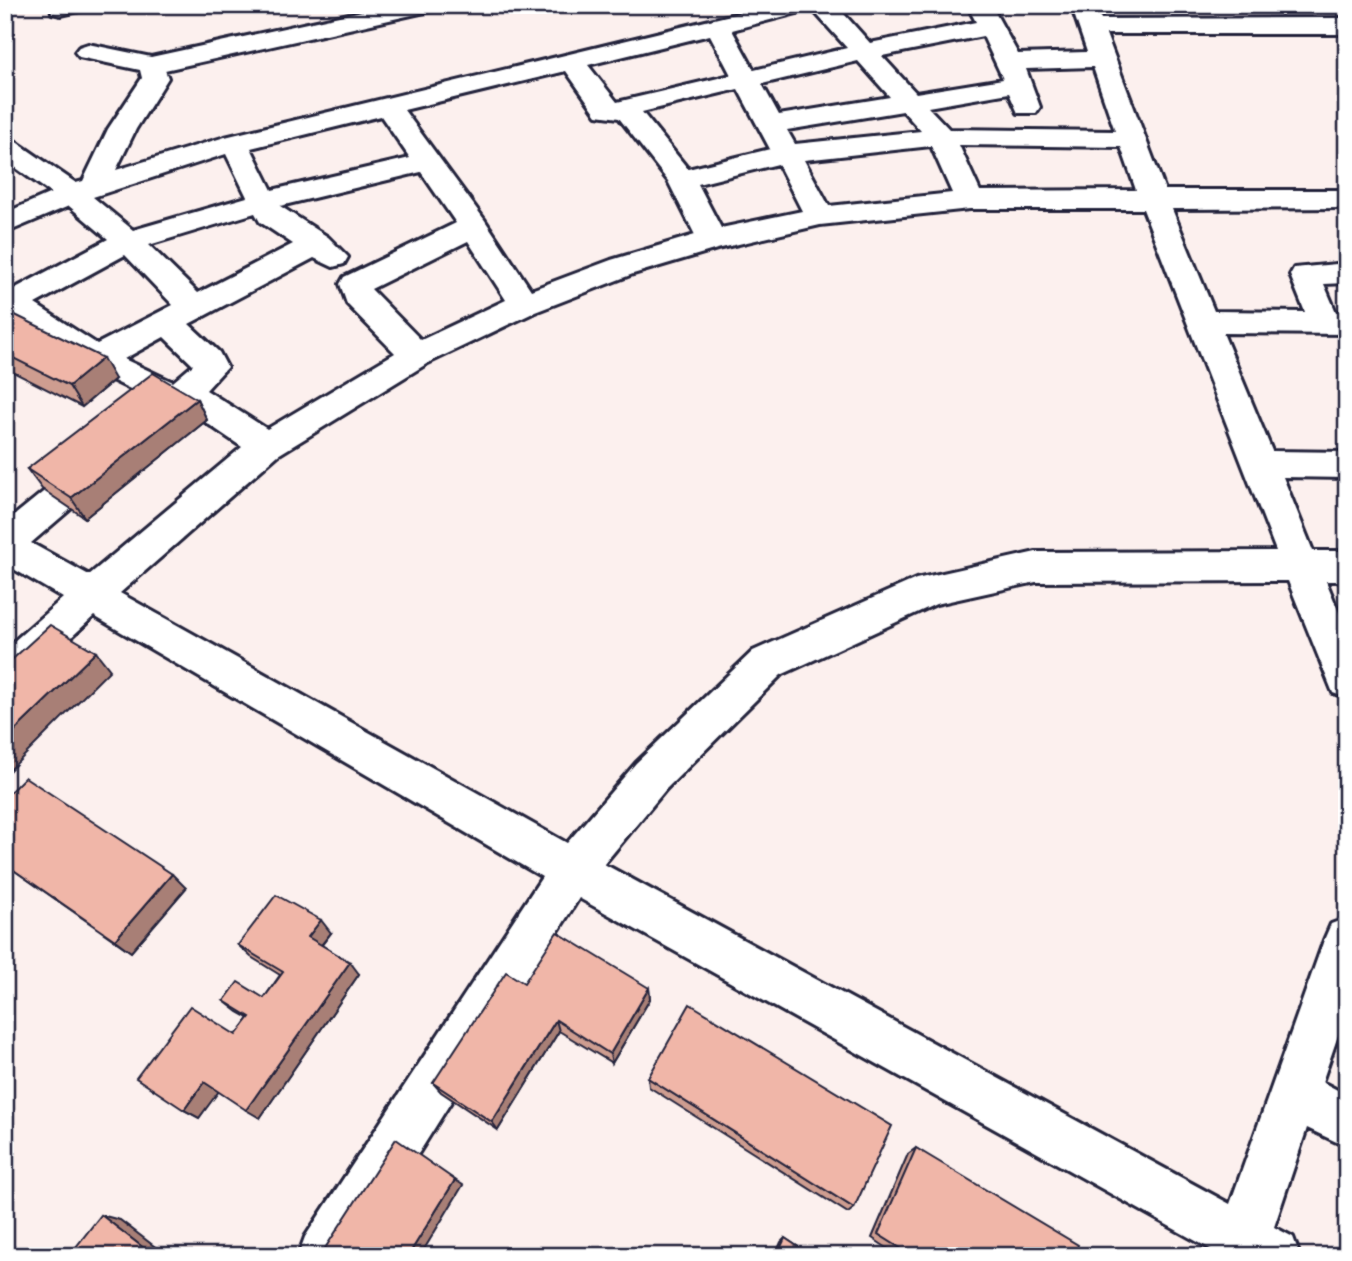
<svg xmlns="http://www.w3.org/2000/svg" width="1352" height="1261" font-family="Delius,sans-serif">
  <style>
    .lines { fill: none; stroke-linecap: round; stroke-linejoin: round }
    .minor-casing { stroke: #22223b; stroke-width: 6 }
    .minor { fill: #fff; fill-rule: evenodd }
    .wall { fill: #ce9d90; stroke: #22223b; stroke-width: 2 }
    .shaded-wall { fill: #a87f76; stroke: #22223b; stroke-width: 2 }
    .building { fill: #f0b6a8; stroke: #22223b; stroke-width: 2 }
  </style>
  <rect width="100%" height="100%" fill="#fcf0ee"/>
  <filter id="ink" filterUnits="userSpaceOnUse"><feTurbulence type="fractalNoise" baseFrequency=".0143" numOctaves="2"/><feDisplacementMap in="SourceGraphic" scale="14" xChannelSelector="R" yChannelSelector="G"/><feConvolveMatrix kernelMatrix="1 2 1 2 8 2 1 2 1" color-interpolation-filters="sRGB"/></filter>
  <g filter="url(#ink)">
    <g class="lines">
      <defs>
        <path id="minor" d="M51,5H86L83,10L61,15L52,13Z
          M390,5H437L434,10L425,12L165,70L168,78L136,129L116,170L225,137L772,5H836L870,43L976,22L967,5H991L1018,54L1087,52L1071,5H1095L1101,19L1347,18V34H1106L1165,190H1347V208L1172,209L1214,311L1305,312L1290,275L1294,268L1347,263V283L1324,284L1336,312H1347V334L1223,333L1272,451L1347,452V478L1283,477L1313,551H1347V581H1326L1347,632V698L1333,693L1288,581L1036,582L936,604L781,675L666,789L604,864L1230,1204L1324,940L1331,924L1347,918V1009L1322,1082L1347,1095V1147L1307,1128L1274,1227L1293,1237L1300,1256H1212L1214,1251L579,898L354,1256H298L305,1237L542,877L94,616L19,686L5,691V649L63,598L5,564V523L85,458L97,454L109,458L114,467L109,476L31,543L89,575L242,447L186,409C169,424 157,442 133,435L128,426L133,417L153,400L85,367L5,314V289L12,290L108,239L69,206L5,233V213L51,193L5,160V139L15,141L76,183L83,181L108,129L142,78L140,70L79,57L75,52L79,47L88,44L151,57ZM812,9L847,48L754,70L732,30ZM710,35L731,75L617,102L588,65ZM983,36L1003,79L916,93L882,56ZM858,61L890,97L779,115L762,84ZM1093,67L1115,131L949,129L928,107L1009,93L1018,113H1036L1040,107L1026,69ZM566,71L597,115L619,118L668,181L695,235L611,260L531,290L484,219L404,110ZM738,89L770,149L688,169L642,112ZM903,111L921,131L795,144L787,130ZM381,116L410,158L272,190L251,148ZM959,145L1121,147L1136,190L980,191ZM931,146L952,193L829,206L804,160ZM226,154L247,197L133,230L93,197ZM778,164L802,211L721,228L698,184ZM421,172L456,223L344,277L340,284L347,304L395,353L267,429L206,390L227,367L219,352L189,324L314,258L333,267L344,264L348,257L328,237L280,206ZM970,209H1143L1276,551L1036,552L916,579L753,651L636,763L567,843L120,593L278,455L428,363L535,312L633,274L717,249L820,225ZM255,213L260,222L293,244L198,293L149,245ZM468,241L506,300L421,340L371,289ZM125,255L173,305L97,344L35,304ZM164,337L193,365L173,382L124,359Z"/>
      </defs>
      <!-- minor casing -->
      <use href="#minor" class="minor-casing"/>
      <!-- minor -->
      <use href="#minor" class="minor"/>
    </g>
    <!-- wall -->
    <path class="wall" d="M5,310L115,379L82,407L5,368Z
      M197,399L207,420L85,518L42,489L27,469Z
      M5,797L186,888L131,952L5,864Z
      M331,933L322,945L359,974L260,1118L218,1091L199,1118L184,1110L249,1018L238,1012L224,1001L264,998L280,975L251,957L238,945Z
      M524,983L649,988L650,999L612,1063L559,1031L498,1130L441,1092L433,1083Z
      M648,1078L854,1208L848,1213L649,1087Z
      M916,1148L1074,1256H899L872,1238L908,1154Z
      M785,1238L812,1256H775L781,1242Z"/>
    <!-- shaded-wall -->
    <path class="shaded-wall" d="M103,358L115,379L82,407L69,386Z
      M197,399L207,420L85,518L71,498Z
      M96,652L110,670L6,774L5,740Z
      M172,874L186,888L131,952L115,940Z
      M321,920L331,933L318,949L308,937Z
      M350,962L359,974L260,1118L246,1110Z
      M649,988L650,999L612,1063L610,1054Z
      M556,1020L559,1031L498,1130L492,1122Z
      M204,1082L219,1091L199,1118L184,1110Z
      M455,1180L463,1185L420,1256H408Z
      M101,1215L120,1220L167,1256H154Z"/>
    <!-- building -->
    <path class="building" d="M5,310L103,358L69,386L5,354Z
      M153,373L197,399L71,498L27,469Z
      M50,625L96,652L5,740V666Z
      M25,777L172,874L115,940L5,864V797Z
      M276,895L321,920L308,937L350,962L246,1110L204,1082L184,1110L136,1078L190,1006L236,1035L250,1017L224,1001L238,982L264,998L283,972L238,945Z
      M557,932L649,988L610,1054L556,1020L492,1122L433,1083L506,972L524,983Z
      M690,1004L892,1126L854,1208L648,1078Z
      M396,1139L455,1180L408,1256H320Z
      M916,1148L1078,1245L1074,1256H913L878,1234Z
      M101,1215L154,1256H69Z
      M785,1238L812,1256H777Z"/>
  </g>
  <!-- margin -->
  <rect width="1352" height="1261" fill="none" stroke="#fff" stroke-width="28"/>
  <rect x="14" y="14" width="1324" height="1233" fill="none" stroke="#22223b" stroke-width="2.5" filter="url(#ink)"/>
</svg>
